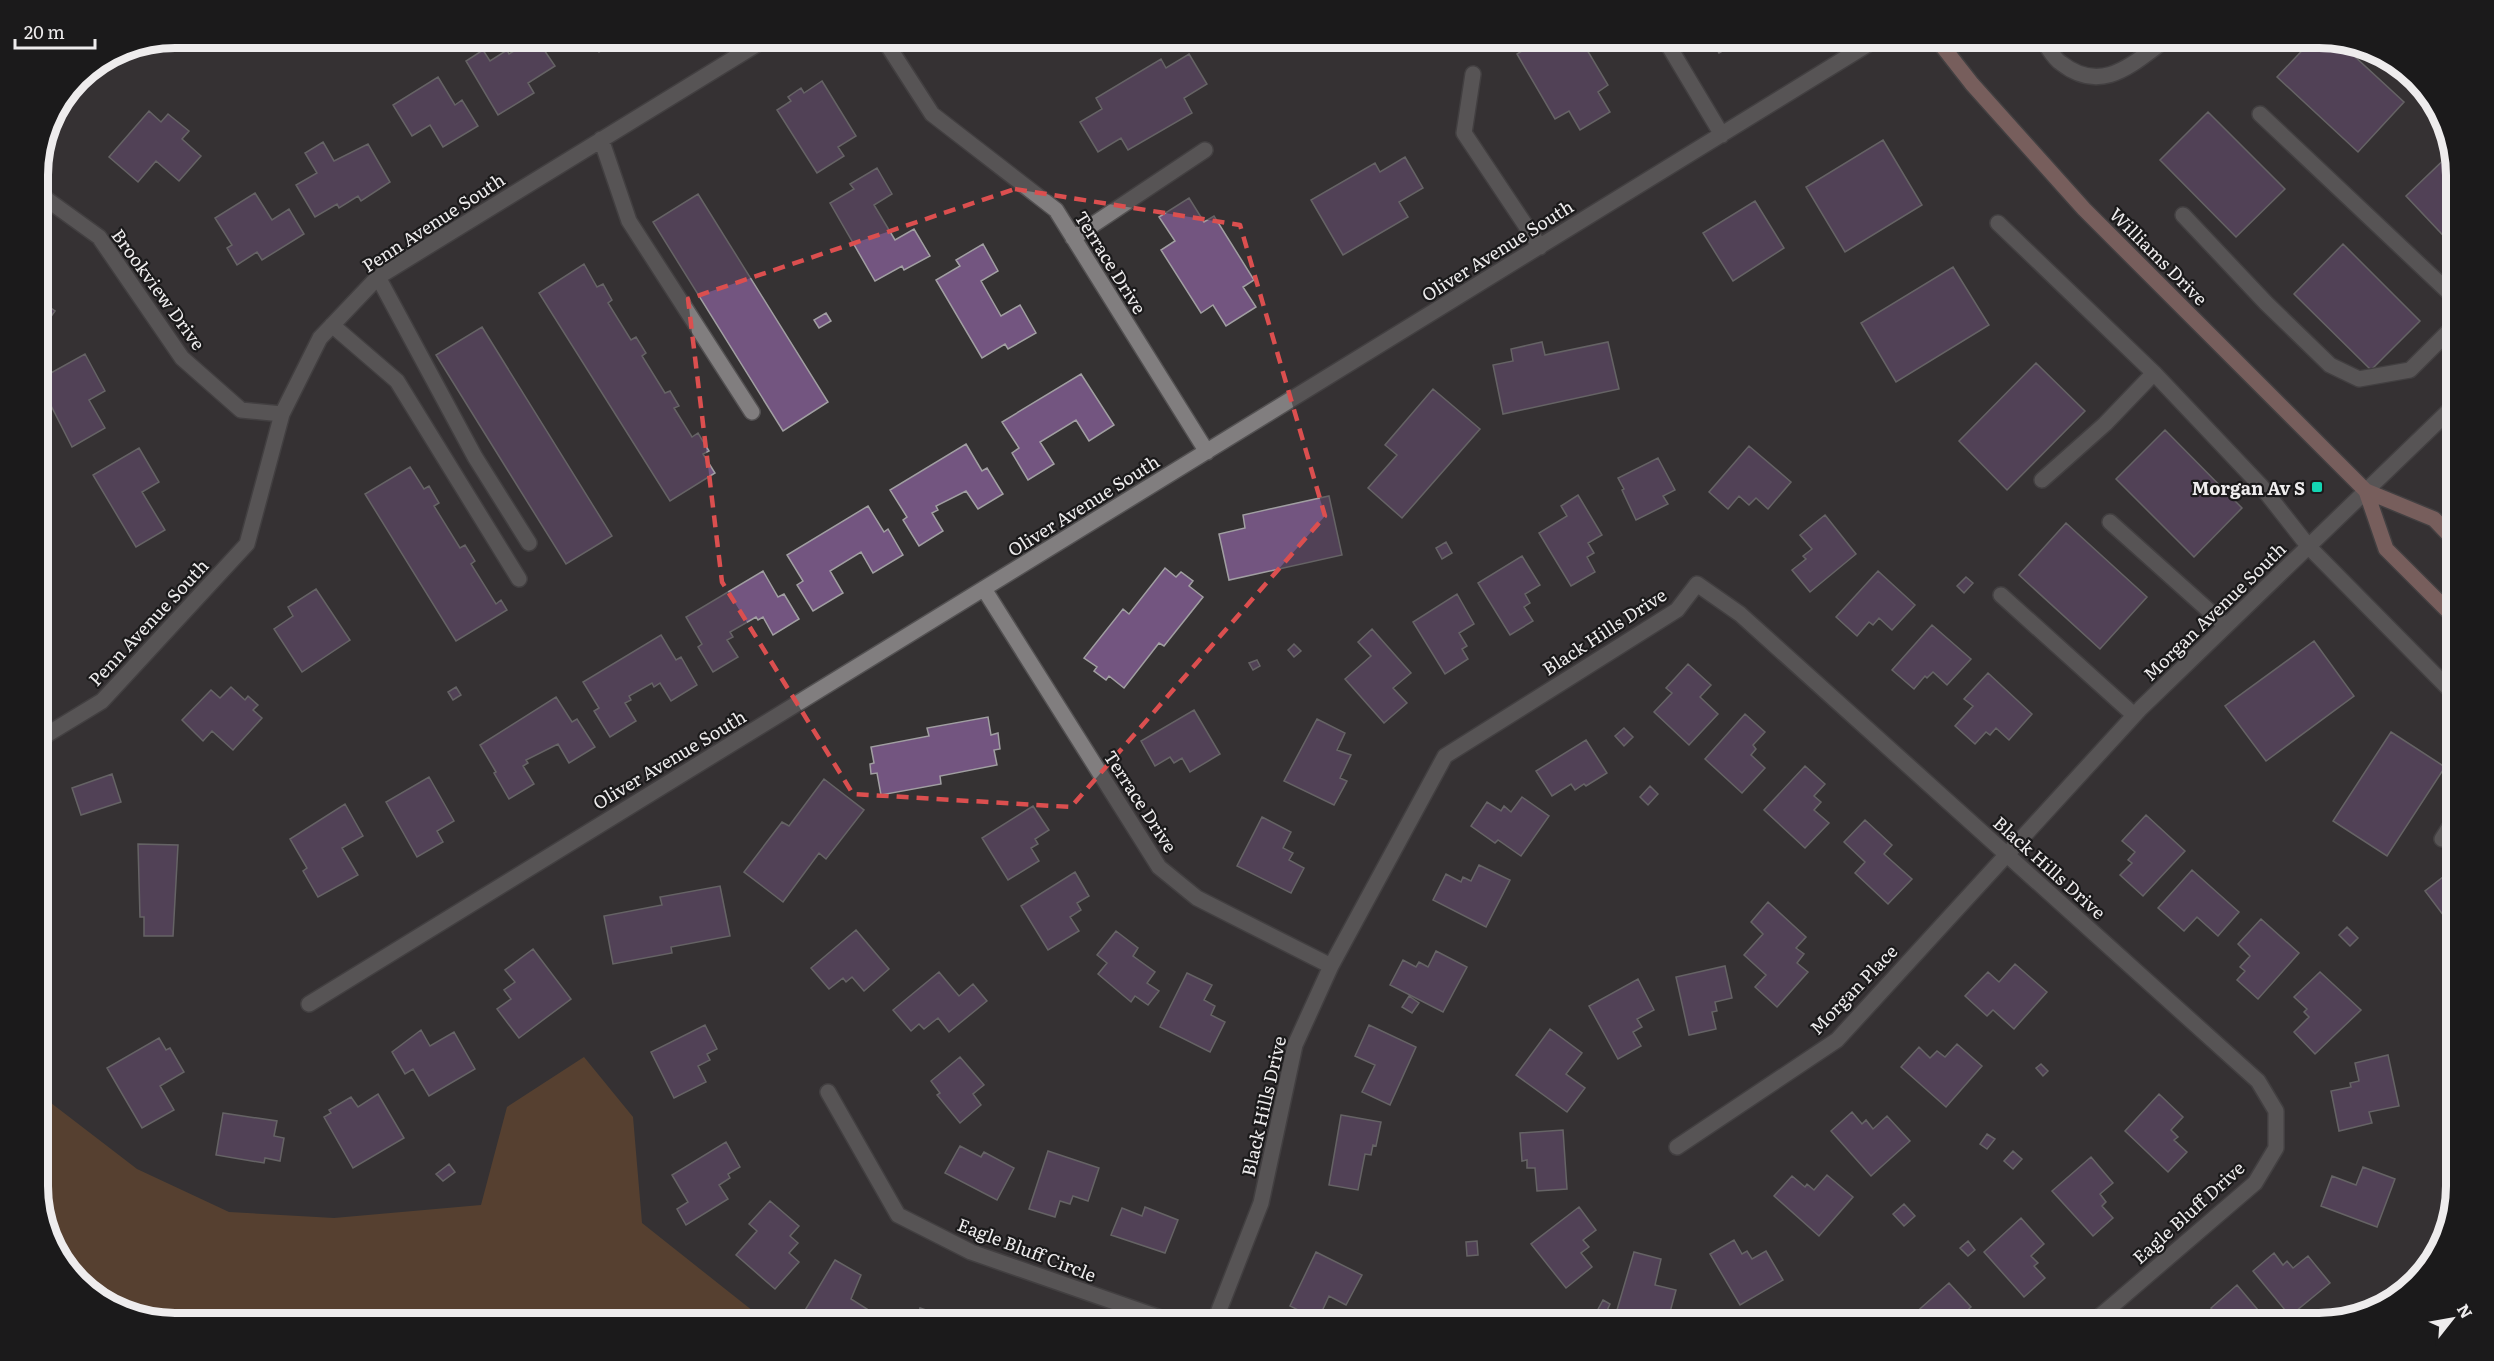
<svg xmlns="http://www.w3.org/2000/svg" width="2494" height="1361" font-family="Literata,serif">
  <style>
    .forest { fill: #7e532e }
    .building { fill: #735580; stroke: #a19fa2; stroke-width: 1.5 }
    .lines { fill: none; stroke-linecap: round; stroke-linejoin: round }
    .minor-casing { stroke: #535152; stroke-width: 18 }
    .major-casing { stroke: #535152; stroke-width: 18 }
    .minor { stroke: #817e7f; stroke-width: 15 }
    .major { stroke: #c7948f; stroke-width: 15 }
    .marked { fill: none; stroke: #db4f4f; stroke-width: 4.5; stroke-dasharray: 12 8; stroke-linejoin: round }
    .poi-dot { fill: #14d5b3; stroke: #1b1a1b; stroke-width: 2 }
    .labels { text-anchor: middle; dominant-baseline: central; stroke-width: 4.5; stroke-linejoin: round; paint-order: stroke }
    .street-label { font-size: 18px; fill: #eeeced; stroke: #1b1a1b }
    .poi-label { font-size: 18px; font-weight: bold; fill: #eeeced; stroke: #1b1a1b; text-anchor: end }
    .rim { fill: none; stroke: #eeeced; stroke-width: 8 }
  </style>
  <rect width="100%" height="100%" fill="#353233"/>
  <!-- forest -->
  <path class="forest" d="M584,1057L633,1117L642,1223L768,1323H175L106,1305L60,1262L38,1195V1093L137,1169L229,1212L334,1218L481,1205L507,1107Z"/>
  <!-- building -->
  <path class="building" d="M536,38L555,66L528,83L534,93L498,115L466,61L483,50L490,61L507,50L509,54Z
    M571,38H622L599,52L591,41L578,49Z
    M1523,38H1580L1608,85L1598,92L1610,112L1580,130L1569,111L1555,119L1517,54L1528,47Z
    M1710,38H1745L1719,53Z
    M2314,38L2340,43L2404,102L2358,152L2277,77Z
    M1189,54L1207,84L1184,98L1192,113L1128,150L1121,138L1098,152L1080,122L1102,109L1096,98L1161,59L1166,68Z
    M438,77L455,105L462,100L478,126L443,147L430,125L412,136L393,105Z
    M822,81L856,136L838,147L844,156L817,173L777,110L791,101L788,97L801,88L804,93Z
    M71,87L74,88L59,122L50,119Z
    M149,111L161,122L168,114L189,131L182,139L201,156L179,181L156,161L138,182L109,157Z
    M2208,112L2285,189L2236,237L2160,160Z
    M1883,140L1922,205L1845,252L1806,187Z
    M323,142L334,161L368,144L390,182L361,201L358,196L339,208L337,204L315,217L296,185L317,173L305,153Z
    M2452,152L2456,166V249L2406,196Z
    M1405,157L1423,188L1399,202L1408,217L1343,255L1311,200L1375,163L1380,172Z
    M877,168L892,194L874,205L895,240L914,229L930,256L904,270L902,266L875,281L830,203L854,189L850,184Z
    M255,193L272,220L289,209L304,234L262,260L257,252L237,265L227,248L232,245L215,218Z
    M698,194L828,402L783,431L653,222Z
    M1189,198L1204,222L1214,216L1254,280L1243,287L1256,307L1226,326L1213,305L1201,313L1161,250L1175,241L1159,217Z
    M1755,201L1784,248L1733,281L1703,233Z
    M983,244L998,271L981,281L1001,316L1020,305L1036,333L1008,349L1005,344L982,358L936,280L960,266L956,260Z
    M2343,244L2420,321L2371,370L2294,294Z
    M584,264L597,287L603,284L612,300L608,303L631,340L636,337L646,353L642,356L665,393L670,391L679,406L674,408L692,437L698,433L709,451L703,454L715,473L670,501L539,293Z
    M1953,267L1989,325L1896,382L1861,323Z
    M38,299L55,311L38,335Z
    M826,313L831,321L819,328L814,320Z
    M482,327L612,536L566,564L436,355Z
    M1542,342L1545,355L1608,342L1619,389L1503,414L1493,365L1513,361L1511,349Z
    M85,354L105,391L89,400L105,428L72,447L38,380Z
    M2036,363L2085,411L2007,490L1959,441Z
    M1081,374L1114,425L1089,441L1076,420L1040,442L1054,464L1028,480L1012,453L1019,448L1002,422Z
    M1433,389L1480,429L1402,518L1368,488L1397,455L1385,445Z
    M2165,430L2242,508L2194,557L2116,479Z
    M966,444L982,471L987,468L1003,494L978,509L966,491L936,506L938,510L932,513L943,531L919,546L903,520L907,517L890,490Z
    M1749,446L1791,482L1768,509L1756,498L1749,505L1739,496L1728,509L1709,492Z
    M139,448L159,482L142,492L165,530L136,547L93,475Z
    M1658,458L1675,490L1663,496L1668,504L1636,520L1622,490L1624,489L1618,478Z
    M410,467L424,489L429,486L439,503L434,506L460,548L465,545L475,561L471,564L496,604L501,600L507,610L456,641L365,494Z
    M1578,495L1602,535L1588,543L1594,553L1587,557L1595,572L1571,586L1539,533L1567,516L1561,506Z
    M1329,496L1342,555L1229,580L1219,534L1245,528L1243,515Z
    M868,506L884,532L888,529L903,555L873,573L861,552L830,571L843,593L813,611L797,585L803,581L787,555Z
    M1825,515L1856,554L1810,592L1792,570L1806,559L1803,556L1812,549L1800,535Z
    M2066,523L2147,597L2100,649L2019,575Z
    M1446,542L1452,553L1442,559L1436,548Z
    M1522,556L1540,585L1525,594L1530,603L1524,607L1533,621L1510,635L1478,583Z
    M1165,568L1176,577L1181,572L1193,581L1189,586L1203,597L1164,646L1159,643L1124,688L1109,676L1106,680L1094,671L1097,667L1084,658L1123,609L1129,614Z
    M763,571L778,597L784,594L799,619L773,635L763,617L758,620L756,617L730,632L733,637L727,640L738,657L713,672L698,647L702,644L686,617Z
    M1878,571L1915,605L1892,630L1879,618L1873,625L1869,622L1857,636L1836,617Z
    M1966,577L1973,583L1964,593L1957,586Z
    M316,589L350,640L302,672L274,629L293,616L288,607Z
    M1457,594L1474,624L1459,633L1467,646L1462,649L1468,659L1445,674L1413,622Z
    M1932,625L1971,659L1947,685L1933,672L1927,678L1925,676L1914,689L1892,670Z
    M1372,629L1411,673L1393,688L1407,703L1384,723L1345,679L1371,656L1358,642Z
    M661,635L676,660L681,657L697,685L671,701L660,683L654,687L652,683L629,696L631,700L625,703L636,721L610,737L594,711L599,708L583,682Z
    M2314,641L2354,696L2266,761L2225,706Z
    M1294,644L1301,651L1294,657L1288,650Z
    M1257,660L1260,666L1253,670L1249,663Z
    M1688,664L1711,685L1700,697L1718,714L1689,745L1654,712L1672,693L1666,688Z
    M1988,673L2032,714L2009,740L1996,728L1990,735L1986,732L1975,744L1955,726L1973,706L1964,699Z
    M231,687L245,700L248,696L258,705L253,710L262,718L233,750L212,731L203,741L182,720L211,690L220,698Z
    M456,687L461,695L453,700L448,692Z
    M556,697L572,722L577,719L595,747L569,763L558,744L526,760L528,763L523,766L534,784L509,799L494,773L496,772L480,745Z
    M1194,710L1220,754L1190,772L1182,758L1174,763L1170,757L1155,766L1141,741Z
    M1745,714L1765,732L1753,745L1756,749L1751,755L1765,768L1742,793L1705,759Z
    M988,717L991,735L998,733L1000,749L994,750L997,765L940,776L941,784L881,795L877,773L871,774L870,764L874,763L871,747L929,736L927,728Z
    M1317,719L1345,733L1337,750L1351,755L1340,778L1347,781L1334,805L1284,781Z
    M1624,728L1633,737L1624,746L1615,736Z
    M2391,732L2445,767L2387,856L2333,821Z
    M1586,740L1607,773L1586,786L1584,784L1575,790L1571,784L1552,796L1536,771Z
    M1805,766L1825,784L1814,796L1821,802L1814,810L1829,823L1805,848L1764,810Z
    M112,774L121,802L81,815L72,788Z
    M429,777L454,821L437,831L443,842L417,857L386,802Z
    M824,779L864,810L826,859L819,853L783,902L744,872L782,822L789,826Z
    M1650,786L1658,794L1648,805L1640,797Z
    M1522,797L1549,816L1521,856L1498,840L1495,843L1471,826L1487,802L1501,811L1504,806L1511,812Z
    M345,804L363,836L342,848L358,875L318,897L303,871L307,868L290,839Z
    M1033,806L1049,830L1035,839L1038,844L1031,848L1039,861L1008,880L982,838Z
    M2146,815L2185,851L2143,896L2120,875L2132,863L2128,860L2135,852L2122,841Z
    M1262,817L1291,832L1283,848L1293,853L1289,860L1304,868L1291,893L1237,866Z
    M1865,820L1892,845L1884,854L1912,879L1888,904L1855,873L1865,862L1844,842Z
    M138,844L178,845L173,936H144V917H140Z
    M1479,865L1510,880L1486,927L1433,900L1446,874L1461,882L1463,877L1471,881Z
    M2456,867V932L2425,891Z
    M2192,870L2239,912L2218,936L2197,917L2184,931L2158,908Z
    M1075,872L1089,896L1077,903L1081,910L1070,917L1079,931L1048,950L1021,906Z
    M720,886L730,936L671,947L672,953L613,964L604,916L662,905L660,897Z
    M1768,902L1806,937L1796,948L1804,954L1797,963L1808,972L1777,1007L1755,987L1766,975L1744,955L1763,934L1751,922Z
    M2261,919L2299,953L2258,999L2237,980L2245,971L2240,967L2250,956L2238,944Z
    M2347,927L2358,938L2350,946L2339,935Z
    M856,930L889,969L864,991L852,977L846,982L843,978L829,989L811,968Z
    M1116,931L1138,948L1133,956L1155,972L1147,983L1159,991L1148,1005L1135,996L1131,1002L1098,974L1107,963L1097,955Z
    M533,949L571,999L519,1038L497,1009L511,999L504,990L515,982L505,970Z
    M1436,951L1467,967L1443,1012L1390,985L1403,960L1416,967L1419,962L1428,967Z
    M2015,964L2047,992L2014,1029L1993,1010L1987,1016L1965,996L1988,972L1999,982Z
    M1725,966L1732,998L1715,1002L1717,1011L1712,1012L1716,1029L1689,1035L1676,977Z
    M939,972L959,996L973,984L987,1001L949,1032L938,1018L924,1029L919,1024L911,1031L893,1010Z
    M2320,972L2361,1010L2315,1054L2294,1032L2309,1017L2304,1012L2307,1009L2294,997Z
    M1187,973L1212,985L1204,1000L1215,1006L1211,1015L1225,1022L1210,1052L1160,1027Z
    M1638,979L1654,1010L1637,1019L1642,1027L1633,1032L1641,1046L1618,1059L1589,1006Z
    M1409,996L1419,1003L1412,1013L1402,1007Z
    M705,1025L717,1049L707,1054L710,1060L698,1066L706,1082L674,1098L651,1052Z
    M1369,1025L1416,1047L1390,1105L1362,1092L1375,1065L1355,1056Z
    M1550,1029L1582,1053L1566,1074L1585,1088L1567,1112L1516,1075Z
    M421,1030L430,1046L454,1032L475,1069L429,1096L413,1069L405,1074L392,1052Z
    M159,1038L166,1050L170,1048L184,1072L160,1086L174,1110L142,1128L107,1068Z
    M1957,1044L1982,1066L1946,1107L1901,1067L1919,1047L1930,1058L1937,1051L1945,1057Z
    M2388,1055L2399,1106L2369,1112L2372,1123L2339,1131L2331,1091L2351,1087L2350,1083L2359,1081L2355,1063Z
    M960,1057L984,1085L973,1094L981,1105L960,1123L937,1095L940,1093L931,1081Z
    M2041,1064L2048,1071L2043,1076L2036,1068Z
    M378,1094L404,1138L353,1168L324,1117L331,1113L329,1110L351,1097L358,1107Z
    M2159,1094L2183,1117L2171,1130L2178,1137L2174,1140L2187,1152L2168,1172L2125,1131Z
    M1852,1112L1862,1124L1866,1120L1873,1129L1887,1116L1910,1141L1871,1176L1831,1131Z
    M223,1113L277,1121L274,1136L284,1138L280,1161L265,1158L264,1163L216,1155Z
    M1341,1115L1381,1122L1376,1146L1373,1145L1371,1155L1365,1154L1358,1190L1329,1185Z
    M1563,1130L1567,1189L1537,1191L1535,1168H1527V1160L1522,1161L1520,1133Z
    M1987,1134L1995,1139L1987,1149L1980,1144Z
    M726,1142L740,1167L728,1174L730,1178L719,1185L728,1199L686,1225L677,1209L688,1202L672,1175Z
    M960,1146L981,1157L984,1152L1014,1168L997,1200L945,1173Z
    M1048,1151L1099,1168L1088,1201L1073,1196L1070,1204L1060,1201L1055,1217L1029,1209Z
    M2013,1151L2022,1159L2013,1169L2004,1161Z
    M2091,1157L2113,1183L2100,1194L2106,1202L2102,1206L2113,1218L2093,1236L2052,1191Z
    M449,1164L455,1172L443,1181L436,1174Z
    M2363,1167L2395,1179L2377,1227L2321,1206L2332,1176L2356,1185Z
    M1827,1175L1853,1197L1819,1236L1774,1196L1792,1176L1805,1187L1807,1184L1814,1190Z
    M770,1201L799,1226L790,1236L798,1243L789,1253L799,1262L775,1289L736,1255L757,1231L749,1224Z
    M1904,1204L1915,1216L1904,1226L1893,1214Z
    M1145,1207L1178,1220L1165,1253L1111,1235L1122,1208L1142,1216Z
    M1579,1207L1596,1230L1583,1240L1589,1247L1581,1253L1592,1267L1566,1288L1531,1244Z
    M2021,1218L2044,1244L2031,1256L2038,1263L2034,1266L2045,1278L2024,1297L1984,1252Z
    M1734,1240L1742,1254L1747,1251L1752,1259L1766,1251L1783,1280L1740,1305L1710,1254Z
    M1477,1241L1478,1255L1467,1256L1466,1242Z
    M1968,1241L1975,1250L1968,1256L1960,1248Z
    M1316,1252L1362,1275L1346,1305L1329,1296L1318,1320L1290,1306Z
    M1634,1252L1661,1259L1655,1285L1676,1290L1667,1323L1617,1310Z
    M2274,1253L2283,1265L2287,1261L2293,1268L2308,1256L2330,1283L2290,1316L2253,1271Z
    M835,1260L861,1275L851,1299L867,1309L858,1323H824L804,1312Z
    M1949,1283L1971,1307L1957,1319L1961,1323H1920L1913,1315Z
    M2237,1285L2269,1323H2223L2211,1308Z
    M1603,1300L1610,1304L1604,1317L1596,1313Z
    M920,1308L953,1319L951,1323H915Z"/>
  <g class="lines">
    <defs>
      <path id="minor" d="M883,38L932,114L1056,210L1207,452
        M1664,38L1722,135
        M2041,38C2047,45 2053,58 2061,63C2103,96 2134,62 2168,38
        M1473,74L1464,133L1540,247
        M2260,114L2456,299
        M601,139L629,221L752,412
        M38,193L99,237L182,358L241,410L282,414
        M2183,215L2266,303L2330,365L2359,379L2410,370L2456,324
        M1998,223L2154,373L2261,486L2309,547L2456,696
        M1073,238L1205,150
        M378,277L475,457L529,543
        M332,325L397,381L519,579
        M2042,480L2105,424L2154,373
        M2110,522L2226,626
        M984,589L1159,867L1197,898L1331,966
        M2001,595L2134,715
        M38,740L102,701L247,544L282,414L320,338L378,277L767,38
        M2442,839L2456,817
        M309,1004L1878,38
        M828,1092L898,1215L971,1252L1175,1323
        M1677,1147L1837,1040L2141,708L2456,404
        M1214,1323L1261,1203L1295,1045L1331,966L1445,756L1677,610L1697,584L1740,614L2258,1081L2276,1111V1148L2255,1183L2092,1323"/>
      <path id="major" d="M1936,38L1972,84L2084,209L2366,491L2434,519L2456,542
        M2366,491L2386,549L2456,619"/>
    </defs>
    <!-- minor casing -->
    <use href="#minor" class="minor-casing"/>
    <!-- major casing -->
    <use href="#major" class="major-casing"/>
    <!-- minor -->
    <use href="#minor" class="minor"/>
    <!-- major -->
    <use href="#major" class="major"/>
  </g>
  <!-- marked area -->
  <path d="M0 0H2494V1361H0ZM1015,189L1240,225L1325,516L1071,807L853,794L722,582L688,299Z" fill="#353233" fill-opacity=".55" fill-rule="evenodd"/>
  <path class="marked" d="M1015,189L1240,225L1325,516L1071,807L853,794L722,582L688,299Z"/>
  <!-- markers -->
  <rect class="poi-dot" x="2311" y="481" width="12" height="12" rx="3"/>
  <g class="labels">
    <!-- street labels -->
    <g class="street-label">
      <text transform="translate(433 222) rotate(-33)">Penn Avenue South</text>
      <text transform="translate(1497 250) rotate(-32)">Oliver Avenue South</text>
      <text transform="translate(2159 256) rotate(45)">Williams Drive</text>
      <text transform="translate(1111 262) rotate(58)">Terrace Drive</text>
      <text transform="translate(159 289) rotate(54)">Brookview Drive</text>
      <text transform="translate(1083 505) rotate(-32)">Oliver Avenue South</text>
      <text transform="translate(2214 611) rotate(-44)">Morgan Avenue South</text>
      <text transform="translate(148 622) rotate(-47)">Penn Avenue South</text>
      <text transform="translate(1604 631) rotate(-33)">Black Hills Drive</text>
      <text transform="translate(669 759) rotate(-31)">Oliver Avenue South</text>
      <text transform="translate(1141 801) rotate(57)">Terrace Drive</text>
      <text transform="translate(2050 867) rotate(42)">Black Hills Drive</text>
      <text transform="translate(1853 989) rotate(-46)">Morgan Place</text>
      <text transform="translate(1263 1106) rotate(-77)">Black Hills Drive</text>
      <text transform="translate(2188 1212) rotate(-42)">Eagle Bluff Drive</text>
      <text transform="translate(1027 1249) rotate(21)">Eagle Bluff Circle</text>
    </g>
    <!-- poi labels -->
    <g class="poi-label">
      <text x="2305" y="487">Morgan Av S</text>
    </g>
  </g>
  <!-- crop -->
  <path d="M0 0H2494V1361H0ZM175 48H2319A127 127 0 0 1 2446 175V1186A127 127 0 0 1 2319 1313H175A127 127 0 0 1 48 1186V175A127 127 0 0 1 175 48Z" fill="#1b1a1b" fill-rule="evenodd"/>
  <path class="rim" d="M175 48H2319A127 127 0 0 1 2446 175V1186A127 127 0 0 1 2319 1313H175A127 127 0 0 1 48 1186V175A127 127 0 0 1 175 48Z"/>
  <!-- north arrow -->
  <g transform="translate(2452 1319) rotate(59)" stroke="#1b1a1b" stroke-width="4.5" paint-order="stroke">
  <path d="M0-4.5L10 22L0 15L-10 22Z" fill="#eeeced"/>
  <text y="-9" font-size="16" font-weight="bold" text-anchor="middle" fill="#eeeced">N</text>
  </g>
  <!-- scale -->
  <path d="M15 39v9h80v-9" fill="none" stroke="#eeeced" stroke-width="3"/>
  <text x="24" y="39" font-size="18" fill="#eeeced" stroke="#1b1a1b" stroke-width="4.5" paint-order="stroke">20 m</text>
</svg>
